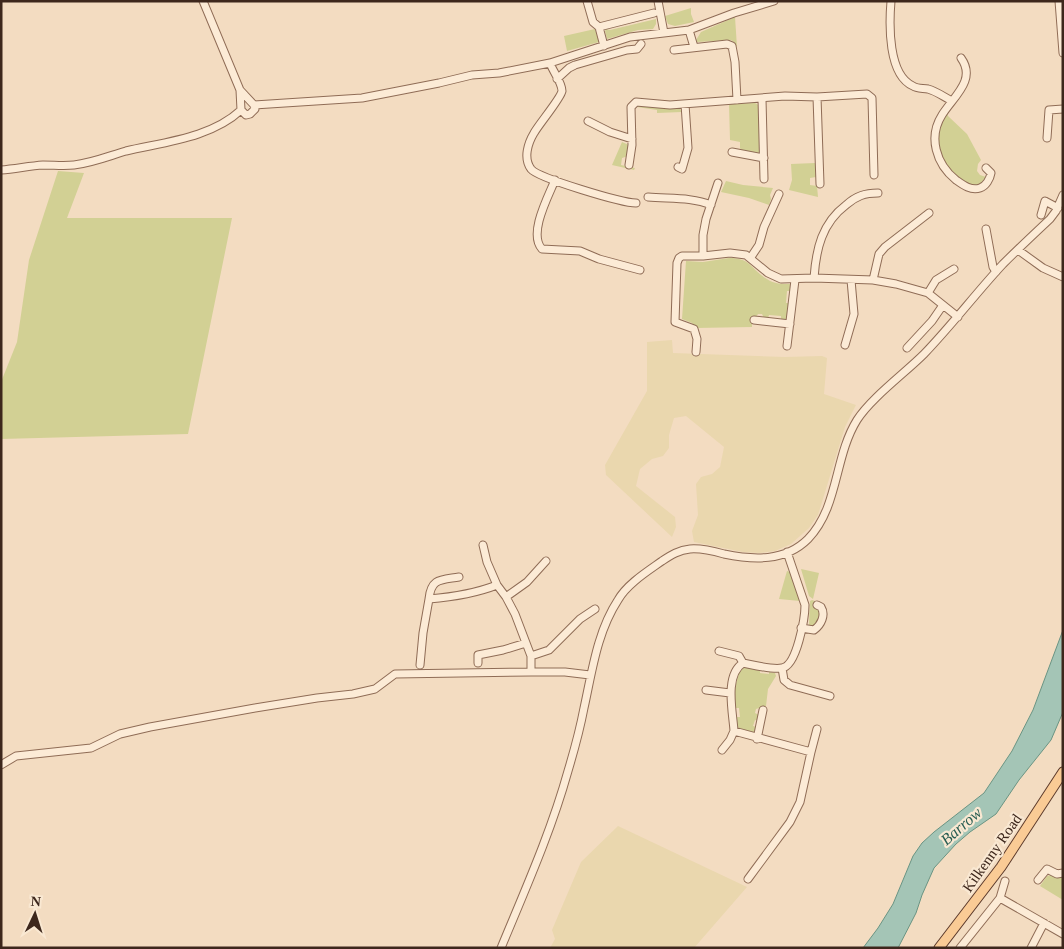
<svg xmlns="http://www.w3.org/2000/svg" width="1064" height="949" font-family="Georgia,serif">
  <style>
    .farmland { fill: #ead7ae }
    .green { fill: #d2d094 }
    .water { fill: #a4c5b6; stroke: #6a9483 }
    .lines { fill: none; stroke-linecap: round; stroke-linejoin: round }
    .minor-casing { stroke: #8f6c56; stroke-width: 9 }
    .major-casing { stroke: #5c3a2b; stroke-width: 11 }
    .minor { stroke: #fcebd6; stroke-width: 7 }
    .major { stroke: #facb95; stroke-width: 9 }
    .labels { text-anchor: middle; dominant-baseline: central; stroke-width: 4.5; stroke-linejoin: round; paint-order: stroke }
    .street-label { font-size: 15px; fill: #3d271c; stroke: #f9e8d2 }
    .water-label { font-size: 16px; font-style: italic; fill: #2a5e53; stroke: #f9e8d2 }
  </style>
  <rect width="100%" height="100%" fill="#f3dcc1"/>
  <!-- farmland -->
  <path class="farmland" d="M672,340L673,353L785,357L822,356L827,358L824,394L856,405L845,427L818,515L809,528L791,544L775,551L759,553L743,552L694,542L692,531L698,515L696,484L701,477L712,474L720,467L724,447L686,416L674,418L669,435V448L663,456L652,459L640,469L636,486L675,517L676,527L672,537L606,475L605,465L647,391V342Z
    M618,826L747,887L694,948H550L555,939L552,930L581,862Z"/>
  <!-- green -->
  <path class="green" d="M691,8V14L694,22L675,26L668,24L665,16Z
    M735,17L737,47L734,42L731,40L697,42L696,40L701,32Z
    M656,19V24L653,29L638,30L607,39L605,31L606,29L610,30Z
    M595,29L599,42L567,51L564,36Z
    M755,103L760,106L761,149L759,154L742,151L740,148V142L730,140L729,104Z
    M638,105L680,109L682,112L657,113V110L637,107Z
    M947,110L948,116L967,134L981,160L978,164L977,171L980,175L986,177L979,185C977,186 974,186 971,186C957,183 939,158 937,144C936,131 942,121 947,110Z
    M622,142L629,145L628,156L622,158L621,165L635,168L634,170L612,165Z
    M815,163L816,177L810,178V185L817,186L818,197L789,190L792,180L791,164Z
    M58,171L84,173L67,218H232L188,434L1,439V382L17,342L29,260Z
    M726,181L743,185L773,188L770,195L771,199L769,205L749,198L721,192Z
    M729,258C752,258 750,269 767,279C774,284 782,284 791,284V291H787L786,303H790L786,319L781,320V316L769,315L768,319L764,318L762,314H758L756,317L752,318V327L696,328L692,323L682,319L686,261L703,262Z
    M801,569L819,573L813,599L809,596Z
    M787,571L790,572L800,601L779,599Z
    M812,600L815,601L814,607L820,609L821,612L817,625L812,626L809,625L810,601Z
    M745,667L760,668V673L769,674V672L775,673L776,676L768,689L766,706L756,709L755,713L759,715V721L755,720L753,726L757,727L755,733L741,730L737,726L736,717H740L739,708H735L734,691L740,669Z
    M1051,875L1063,876V900L1040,886L1047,876Z"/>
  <!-- water -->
  <path class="water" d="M1063,630V712L1051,740L1019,780L996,814L970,832L956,844L934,868L922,895L916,913L898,948H863L878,928L893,904L913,856L922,843L934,832L984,793L1012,751L1033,710Z"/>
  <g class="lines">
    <defs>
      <path id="minor" d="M203,1L240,90L241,110L246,115L250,114L255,109L254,105
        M587,1L593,22L599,27L654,13
        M658,1L664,33
        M891,1C889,25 888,75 913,86C917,89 923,88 928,89C936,91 944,97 952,101
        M1059,1L1063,53
        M599,27L604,46
        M689,30L694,47
        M674,50L727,44L732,46L735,62L737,100
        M961,58C977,80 953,97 942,115C928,137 936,164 956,180C963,185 971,191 980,188C986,186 990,179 991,173L986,168
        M550,63C553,72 562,82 562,91C561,98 539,124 534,133C528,143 523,158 531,169C538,178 622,203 636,203
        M557,79L569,68L575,65L627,50L637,49L641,44
        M240,90L254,105L362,98L439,83L472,75L499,73L550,63L630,37L689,30L734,13L774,1
        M817,97L820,184
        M762,99L764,179
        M588,121L610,132L632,139
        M1047,138L1049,110L1063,109
        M732,152L764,158
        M629,165L632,145L631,107L636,102L670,105L785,96L817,97L867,94L872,98L874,175
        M678,167L682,169L688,148L685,104
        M1,170C15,169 29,166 43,165C54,165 64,166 74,165C92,163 109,156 126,151C164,142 211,138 241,110
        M555,180C548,197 528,234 542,249L580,251L599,259L640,270
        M648,197C669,199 692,197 711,205
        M1041,215L1045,201L1058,208
        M986,229L993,267L996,272
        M1018,250L1043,268L1063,277
        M703,256V235L706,219L718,183
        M751,257L759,245L764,227L779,194
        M814,278C816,249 822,223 846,205C856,196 865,193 878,193
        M873,280L879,254L885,247L929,213
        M928,293L936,280L954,269
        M754,320L790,324
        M845,345L854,314L851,280
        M787,346L795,280
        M907,348L932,321L943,305
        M696,352L697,339L694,329L675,322L677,263L679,258L682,256H703L730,253L746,255L768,273L781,279L814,278L873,280L896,284L928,293L958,317
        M483,545L487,562L497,585L506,597L515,614L531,656V672
        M506,597L527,582L546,561
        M429,599C431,578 441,580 459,577
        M801,628L814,630C821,625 826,615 821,607L817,605
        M719,651L739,656L743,663
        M531,656L549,650L580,619L595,609
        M478,663V655L503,650L526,643
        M420,665L423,633L429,599C453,597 474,594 497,585
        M782,668L784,680L790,685L830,696
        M706,690L730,693
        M757,739L763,710
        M722,750L730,740L734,731
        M811,752L817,729
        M1,765L16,756L91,748L120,734L150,727L255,708L317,698L353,694L375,689L395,674L531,672H565L590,675
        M748,879L790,822L800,802L811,752L734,731C733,713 724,675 743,663C753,665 772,670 782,668C797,666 805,617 805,605L787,552
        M1038,880L1047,869L1057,874L1063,873
        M1005,881L1000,898L1063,934
        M501,948C525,890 551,832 568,771C574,751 580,729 584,708C592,672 597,632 618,600C627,584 648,571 662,561C671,555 679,550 690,549C701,548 713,551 724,554C753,560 785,562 808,539C839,507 834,457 857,420C871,398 905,373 924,354C952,325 976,293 1003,264C1018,249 1034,234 1050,219L1056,211L1063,195
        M960,948L1000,898
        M1031,948L1044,923"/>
      <path id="major" d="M939,948L1001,867L1063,772"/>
    </defs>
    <!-- minor casing -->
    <use href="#minor" class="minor-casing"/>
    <!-- major casing -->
    <use href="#major" class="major-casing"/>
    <!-- minor -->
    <use href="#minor" class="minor"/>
    <!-- major -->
    <use href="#major" class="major"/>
  </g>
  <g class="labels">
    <!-- street labels -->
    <g class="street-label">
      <text transform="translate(992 853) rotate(-55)">Kilkenny Road</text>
    </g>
    <!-- water labels -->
    <g class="water-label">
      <text transform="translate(961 826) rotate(-41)">Barrow</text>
    </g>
  </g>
  <!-- border -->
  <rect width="1064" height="949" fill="none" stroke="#3d271c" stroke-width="5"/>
  <!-- north arrow -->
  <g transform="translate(35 914) rotate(4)" stroke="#f9e8d2" stroke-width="4" paint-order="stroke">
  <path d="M0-4L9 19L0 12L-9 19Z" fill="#3d271c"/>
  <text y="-8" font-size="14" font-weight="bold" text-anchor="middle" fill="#3d271c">N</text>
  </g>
</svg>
